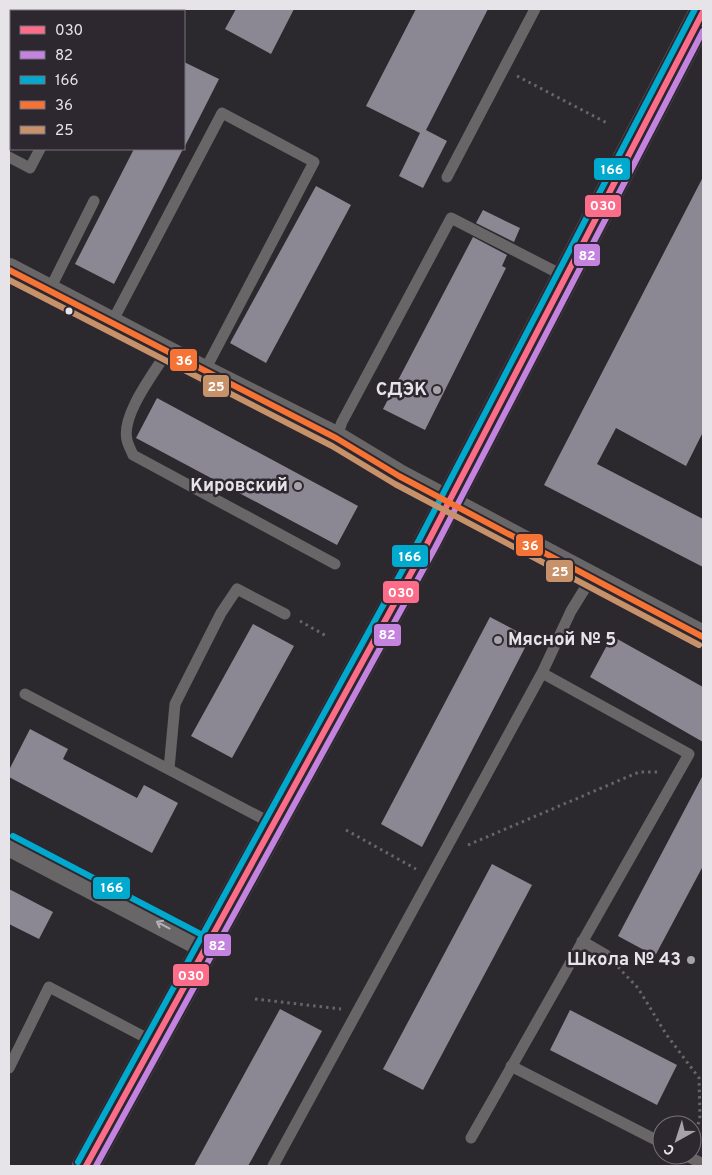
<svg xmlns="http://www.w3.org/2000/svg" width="712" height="1175" font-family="Overpass,sans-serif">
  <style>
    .building { fill: #8b8893 }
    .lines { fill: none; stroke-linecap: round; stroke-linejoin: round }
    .path { stroke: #686567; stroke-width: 3; stroke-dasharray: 2.5 4; stroke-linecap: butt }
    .lane { stroke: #686667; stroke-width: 11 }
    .street { stroke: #686667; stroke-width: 24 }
    .secondary { stroke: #625f61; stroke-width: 28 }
    .bus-1-casing { stroke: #2d2730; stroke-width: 10 }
    .bus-2-casing { stroke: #2d2730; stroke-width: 10 }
    .bus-3-casing { stroke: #2d2730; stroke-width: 10 }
    .bus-4-casing { stroke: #2d2730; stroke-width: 10 }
    .bus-5-casing { stroke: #2d2730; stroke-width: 10 }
    .bus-1 { stroke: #fb6d88; stroke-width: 6 }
    .bus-2 { stroke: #c483df; stroke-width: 6 }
    .bus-3 { stroke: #00a9ce; stroke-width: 6 }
    .bus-4 { stroke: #f57335; stroke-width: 6 }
    .bus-5 { stroke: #c7916a; stroke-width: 6 }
    .oneway { stroke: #b4b1b5 }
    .bus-dot { fill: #e6e3e9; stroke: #2d2730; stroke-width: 2 }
    .poi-dot { fill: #a5a2a8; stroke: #2d2730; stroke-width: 2 }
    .labels { text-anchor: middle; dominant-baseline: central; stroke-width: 5; stroke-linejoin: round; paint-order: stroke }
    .poi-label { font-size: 18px; font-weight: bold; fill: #e6e3e9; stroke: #2d2730; text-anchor: end }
    .line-badge { stroke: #2d2730; stroke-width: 2 }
    .badge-label { font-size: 14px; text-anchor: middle; font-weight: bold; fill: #fff }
  </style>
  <rect width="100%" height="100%" fill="#2c292e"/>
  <!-- building -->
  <path class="building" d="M236,9H294L271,54L225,29Z
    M416,9H488L426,130L447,141L423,188L399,176L420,133L366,106Z
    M184,62L219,79L184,148Z
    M134,149H183L114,284L75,264Z
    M703,177V432L686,466L616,428L597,464L703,519V567L544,485Z
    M316,186L351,205L266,363L230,343Z
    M483,210L520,228L514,242L476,223Z
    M473,237L507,255L502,266L506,268L425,430L383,409Z
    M157,398L358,506L337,545L136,438Z
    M490,617L530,638L422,847L381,824Z
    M253,624L294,646L232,758L191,736Z
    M612,636L703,687V742L590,677Z
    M30,729L68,749L63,759L137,798L144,785L178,803L152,853L9,777V770Z
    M703,775V866L655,956L618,936Z
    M492,864L532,885L423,1090L383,1069Z
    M9,889L53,912L39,939L9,924Z
    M280,1009L322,1031L252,1159L248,1166H194Z
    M570,1010L677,1065L657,1105L550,1050Z"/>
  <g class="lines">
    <!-- path -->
    <path class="path" d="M517,76L607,123
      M300,621L328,637
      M346,830L416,869
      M468,845L639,772H659
      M618,967L638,988L666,1034L699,1078L700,1116L694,1143
      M255,999L341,1009"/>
    <!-- lane -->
    <path class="lane" d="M9,18L11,14
      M9,157L30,168L40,149
      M447,177L535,9
      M49,291L94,201
      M111,324L222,113L314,162L204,372
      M167,352C154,373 121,415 127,440C128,445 131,450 133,455L335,564
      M336,438L342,422L451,218L566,277
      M25,694L273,824
      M169,769L175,704L221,613L237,589L285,614
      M582,941L606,955
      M511,1066L662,1143
      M9,1068L49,987L154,1042
      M471,1138L689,754L542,673
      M685,1155L703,1164
      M273,1166L542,673L571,611L592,577"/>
    <!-- street -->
    <path class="street" d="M9,270L204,372L336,438L399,476L703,637
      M9,844L206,947"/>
    <!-- secondary -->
    <path class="secondary" d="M86,1166L427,544L703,12"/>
    <defs>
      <path id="bus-1" d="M86,1166L427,544L703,12"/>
      <path id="bus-2" d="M96,1166L435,548L703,31"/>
      <path id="bus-3" d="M13,836L210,939
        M78,1162L419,540L695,9"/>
      <path id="bus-4" d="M9,270L336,438L399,476L703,637"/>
      <path id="bus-5" d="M9,280L332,446L395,484L699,645"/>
    </defs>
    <!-- bus-1 casing -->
    <use href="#bus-1" class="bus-1-casing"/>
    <!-- bus-2 casing -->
    <use href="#bus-2" class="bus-2-casing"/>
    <!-- bus-3 casing -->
    <use href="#bus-3" class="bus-3-casing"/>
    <!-- bus-4 casing -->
    <use href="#bus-4" class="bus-4-casing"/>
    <!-- bus-5 casing -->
    <use href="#bus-5" class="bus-5-casing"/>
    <!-- bus-1 -->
    <use href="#bus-1" class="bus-1"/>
    <!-- bus-2 -->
    <use href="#bus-2" class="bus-2"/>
    <!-- bus-3 -->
    <use href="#bus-3" class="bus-3"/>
    <!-- bus-4 -->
    <use href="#bus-4" class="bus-4"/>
    <!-- bus-5 -->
    <use href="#bus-5" class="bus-5"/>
  </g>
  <!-- one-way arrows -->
  <defs><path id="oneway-shaft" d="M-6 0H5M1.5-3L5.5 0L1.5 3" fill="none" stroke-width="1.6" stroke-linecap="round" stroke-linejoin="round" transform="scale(1.25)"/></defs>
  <use class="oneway" href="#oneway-shaft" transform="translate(163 925) rotate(-152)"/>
  <!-- markers -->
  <circle class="bus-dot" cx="69" cy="311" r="4.5"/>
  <g class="poi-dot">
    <circle cx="437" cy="390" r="5"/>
    <circle cx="298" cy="486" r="5"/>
    <circle cx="498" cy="640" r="5"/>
    <circle cx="691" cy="960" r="5"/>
  </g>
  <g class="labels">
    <!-- poi labels -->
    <g class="poi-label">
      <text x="427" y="390">СДЭК</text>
      <text x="288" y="486">Кировский</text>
      <text x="508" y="640" text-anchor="start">Мясной № 5</text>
      <text x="681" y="960">Школа № 43</text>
    </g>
  </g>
  <g class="line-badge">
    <rect x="593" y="157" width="38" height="24" rx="5" fill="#00a9ce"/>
    <rect x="584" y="194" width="38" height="24" rx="5" fill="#fb6d88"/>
    <rect x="573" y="243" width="28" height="24" rx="5" fill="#c483df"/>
    <rect x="169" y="348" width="29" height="24" rx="5" fill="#f57335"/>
    <rect x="202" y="374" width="28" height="24" rx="5" fill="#c7916a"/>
    <rect x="515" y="533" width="29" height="24" rx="5" fill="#f57335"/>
    <rect x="391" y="544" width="38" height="24" rx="5" fill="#00a9ce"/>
    <rect x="545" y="559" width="29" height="24" rx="5" fill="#c7916a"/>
    <rect x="382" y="580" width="38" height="24" rx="5" fill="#fb6d88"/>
    <rect x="373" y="623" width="29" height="24" rx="5" fill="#c483df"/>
    <rect x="92" y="876" width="39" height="24" rx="5" fill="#00a9ce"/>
    <rect x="203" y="933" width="29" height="24" rx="5" fill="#c483df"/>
    <rect x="172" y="963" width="38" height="24" rx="5" fill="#fb6d88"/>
  </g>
  <g class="badge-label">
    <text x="612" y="174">166</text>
    <text x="603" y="210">030</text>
    <text x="587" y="260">82</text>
    <text x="184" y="365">36</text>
    <text x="216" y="391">25</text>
    <text x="530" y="550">36</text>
    <text x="410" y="561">166</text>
    <text x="560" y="576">25</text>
    <text x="401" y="597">030</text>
    <text x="387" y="639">82</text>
    <text x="112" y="892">166</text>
    <text x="217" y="950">82</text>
    <text x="191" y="980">030</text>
  </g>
  <!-- border -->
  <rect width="712" height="1175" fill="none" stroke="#e6e3e9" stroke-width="20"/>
  <!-- legend -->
  <rect x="10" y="10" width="175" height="140" fill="#2d2730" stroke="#77727a"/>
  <rect x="20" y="26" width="25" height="8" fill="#fb6d88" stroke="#77727a"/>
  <text x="55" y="35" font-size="15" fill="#e6e3e9">030</text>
  <rect x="20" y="51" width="25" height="8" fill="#c483df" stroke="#77727a"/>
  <text x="55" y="60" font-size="15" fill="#e6e3e9">82</text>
  <rect x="20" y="76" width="25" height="8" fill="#00a9ce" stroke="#77727a"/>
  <text x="55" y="85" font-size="15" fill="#e6e3e9">166</text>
  <rect x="20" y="101" width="25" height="8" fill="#f57335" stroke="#77727a"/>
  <text x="55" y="110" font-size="15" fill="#e6e3e9">36</text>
  <rect x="20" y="126" width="25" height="8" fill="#c7916a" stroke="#77727a"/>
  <text x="55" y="135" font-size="15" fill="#e6e3e9">25</text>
  <!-- north arrow -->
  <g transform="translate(677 1140) rotate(219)"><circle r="24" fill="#2d2730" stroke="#77727a"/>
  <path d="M0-4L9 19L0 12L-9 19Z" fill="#a5a2a8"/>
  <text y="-8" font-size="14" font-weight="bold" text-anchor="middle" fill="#e6e3e9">С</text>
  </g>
</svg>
